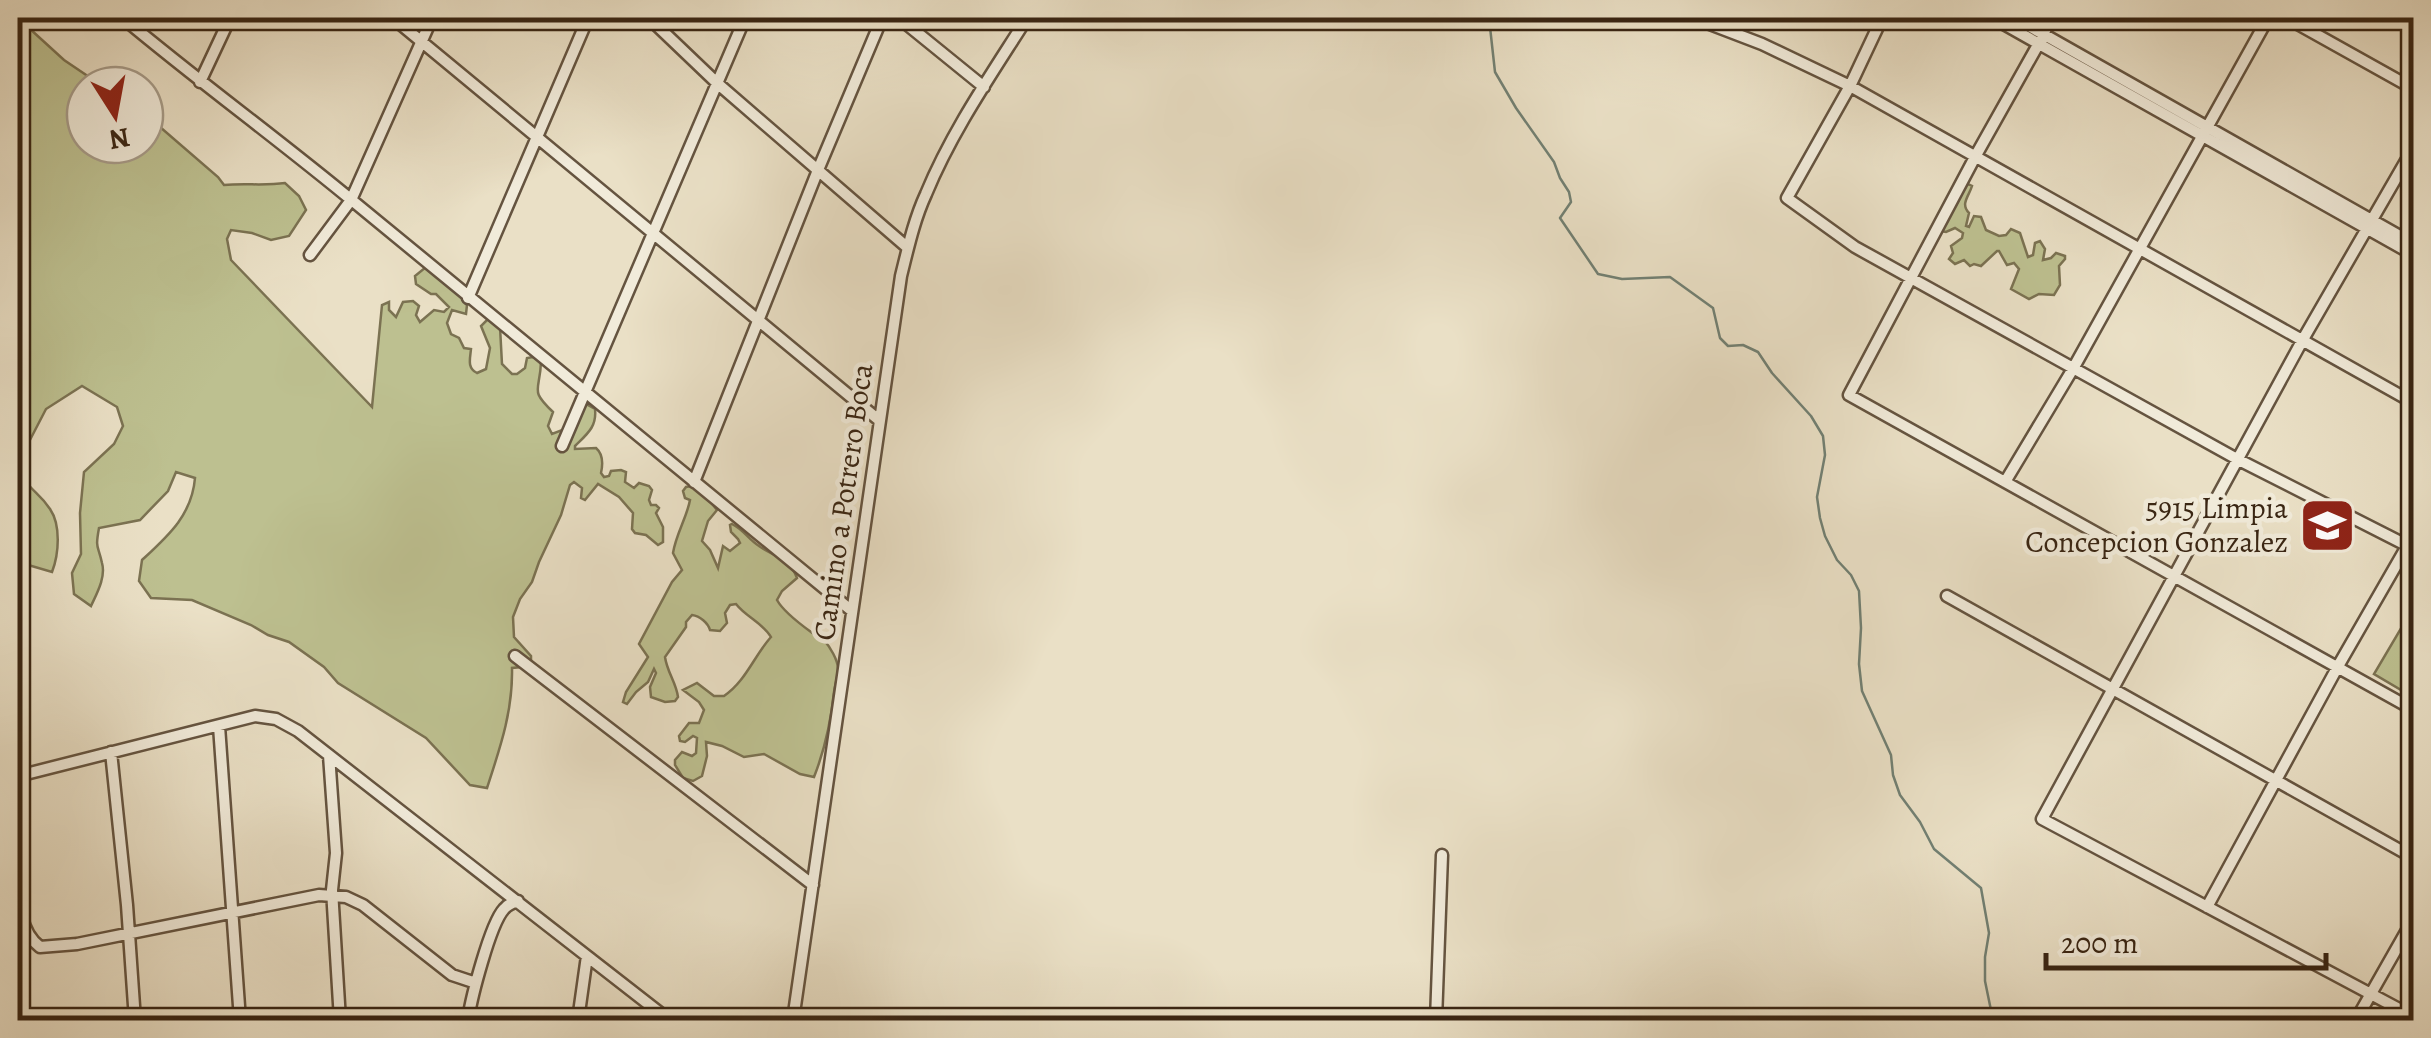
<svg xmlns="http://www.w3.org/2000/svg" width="2431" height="1038" font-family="Alegreya,serif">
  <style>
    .green { fill: #bdc090; stroke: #7b7252; stroke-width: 2.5 }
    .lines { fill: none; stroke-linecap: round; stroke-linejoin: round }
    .stream { stroke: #728073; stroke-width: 2.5 }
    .minor-casing { stroke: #655440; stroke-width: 15 }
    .minor { stroke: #f1ebda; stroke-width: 10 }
    .labels { text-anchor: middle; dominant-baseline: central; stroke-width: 9; stroke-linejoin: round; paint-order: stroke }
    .street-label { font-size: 30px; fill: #392513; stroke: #f1ebda }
    .poi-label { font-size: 30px; fill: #392513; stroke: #f1ebda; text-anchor: end }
  </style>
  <rect width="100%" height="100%" fill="#eae0c6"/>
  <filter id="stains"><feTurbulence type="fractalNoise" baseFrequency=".002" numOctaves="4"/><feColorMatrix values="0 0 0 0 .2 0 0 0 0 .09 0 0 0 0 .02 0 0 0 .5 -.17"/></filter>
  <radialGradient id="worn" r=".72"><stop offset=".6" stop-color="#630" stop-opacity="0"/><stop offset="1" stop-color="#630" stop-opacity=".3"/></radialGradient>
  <!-- green -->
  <path class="green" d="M18,18L64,60L101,85H85V145H145V114L218,177L224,185C245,183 265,186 285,183L299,196L306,210L289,236L271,240L252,233L231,230L227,239L231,260L372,407L382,305L389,302V310L396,317L403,302L413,301L419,306L416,315L420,322L434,310L444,312L449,307L436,294H431L416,284L415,276L426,267L455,289L467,305L466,314L452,310L447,323L451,334L459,338L464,348L471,349C470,359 467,368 477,373L486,369L490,348L481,326L488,319L497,323L500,327L502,364L512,374H517L525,368L527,358L533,357L541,362C540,392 529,389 553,412L548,426L552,434L573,426L586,404L595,409C597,427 587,434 575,446V449L596,448C603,454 603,464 601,473L604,477L609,476L611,471L621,470L626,472L625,482L634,488L639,483L649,486L652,490L649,500L651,505H656L659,508L656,513L663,527V542L658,545L646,535L635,533L632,529L633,513L619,497L598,484L585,500L581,498L582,488L574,482L570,485L561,515L539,562L532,582L520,599L513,617L514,637L531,656V661L522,667L512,668C513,711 500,748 487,788L470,785L426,738L338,683L324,667L289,642L268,635L251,625L192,600L151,598L139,581L142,560C168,536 192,515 195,478L176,472L168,491L140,520L99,528C95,550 98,544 102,563C106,577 97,593 91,606L74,594L72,573L81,554L80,513L84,472L114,444L123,426L117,407L82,386L46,409L18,463C27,492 36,488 50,509C61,525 59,554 52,572L18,562Z
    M1968,184L1972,186C1969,196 1960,204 1969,213L1966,226L1969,227L1974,216L1981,217L1986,230L1999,236L2006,235L2011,229L2020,233L2028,257L2033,255L2035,243L2040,241L2045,249L2043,260L2051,258L2056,253L2065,256V259L2059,266L2060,285L2054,295L2039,294L2029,299L2011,289L2019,269L2014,263L2007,265L1999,251H1997L1981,266L1974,264L1970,266L1964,260L1955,264L1949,259L1953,253L1951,246L1962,238L1963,233L1955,228L1946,232L1941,231L1962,188Z
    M691,486L699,487L717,510L708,521L702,541L710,550L718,568L723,546L730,551L740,543L738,539L731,532L730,525L732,524C744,530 749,540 759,546C775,558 789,556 797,578L782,591L777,600C783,611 800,624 811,632C816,636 819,636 824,640C830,647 838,660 838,669C838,677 835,684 834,692C831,721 825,749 814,777L800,774L764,754L744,757L722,746L706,742L707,756L702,776L693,781L683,778L675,765V760L682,752L692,756L696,753L697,738L693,736L685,742L680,741L679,736L689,723H699L704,710L699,702L683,690L697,683L714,696H724C746,681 754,656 771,637C763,623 746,617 736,604L730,605L725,613L727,623L720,631L710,630C708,623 700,616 692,615L686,622V627L665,657C667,672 676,682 678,697L675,701L665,702L651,697L650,687L656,673L654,669L648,682L636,692L627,704L623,702L626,692L648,657L639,644L672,582L682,570L673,553C676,534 687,517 690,500L685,498L683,491L686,487Z
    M2413,608V697L2374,674Z"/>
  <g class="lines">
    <!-- stream -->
    <path class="stream" d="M1489,18L1495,72L1516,108L1554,162L1560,178L1569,192L1571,202L1560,218L1598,274L1622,279L1670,277L1713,308L1720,338L1728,346L1743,345L1758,352L1772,373L1811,416L1823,436L1825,455L1817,497L1820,518L1825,536L1837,560L1851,575L1859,591L1861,628L1859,664L1862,691L1891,755L1893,775L1900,795L1920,822L1934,849L1981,888L1989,933L1985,957V981L1993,1020"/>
    <defs>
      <path id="minor" d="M123,18C198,81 278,139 354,202C520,339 686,475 852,611
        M393,18L880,421
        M649,18L717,83L908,248
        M899,18L984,87
        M1694,18L1762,44L1850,86L2414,403
        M1882,18L1850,86L1787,198L1855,247L2237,459L2414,549
        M1993,18L2414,255
        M2015,18L2414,244
        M2051,18L2039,43L1975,157L1849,395L2414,710
        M2287,18L2414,89
        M200,82L230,18
        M2414,147L2302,341L2042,819L2414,1017
        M310,255L351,200L432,18
        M468,298L588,18
        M562,446L745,18
        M694,482L818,170L882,18
        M2005,482L2074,367L2268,18
        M1947,596L2414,858
        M515,656L813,885
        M219,726L240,1020
        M111,752L127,905L135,1020
        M329,755L336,853L332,890L340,1020
        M18,776L255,716L276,719L298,731L669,1020
        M18,863C20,892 15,928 40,947L77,944L319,895L346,897L363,905L452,975L476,983
        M2207,907L2337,668L2414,534
        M468,1020C471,999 490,924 504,909C508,904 512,903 518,901
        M578,1020L587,956
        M793,1020L901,276C908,248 914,220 926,194C952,131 991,75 1027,18
        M1436,1020L1442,855
        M2356,1020L2414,918"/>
    </defs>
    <!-- minor casing -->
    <use href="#minor" class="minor-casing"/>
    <!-- minor -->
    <use href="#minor" class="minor"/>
  </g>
  <!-- icons -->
  <defs>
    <symbol id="school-square" viewBox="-11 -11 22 22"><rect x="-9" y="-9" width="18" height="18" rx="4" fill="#8f2418" stroke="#f1ebda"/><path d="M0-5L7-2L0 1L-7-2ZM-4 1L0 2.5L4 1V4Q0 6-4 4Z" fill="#fff"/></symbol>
  </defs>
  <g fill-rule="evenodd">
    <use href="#school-square" x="2296" y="494" width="63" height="63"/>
  </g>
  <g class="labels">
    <!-- street labels -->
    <g class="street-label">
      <text transform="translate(843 502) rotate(-82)">Camino a Potrero Boca</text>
    </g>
    <!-- poi labels -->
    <g class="poi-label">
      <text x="2288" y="508">5915 Limpia<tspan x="2288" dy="34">Concepcion Gonzalez</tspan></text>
    </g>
  </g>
  <!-- margin -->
  <rect width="2431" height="1038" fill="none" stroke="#eae0c6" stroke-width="60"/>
  <rect x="20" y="20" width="2391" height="998" fill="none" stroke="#392513" stroke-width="5"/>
  <rect x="30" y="30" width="2371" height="978" fill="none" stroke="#392513" stroke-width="2.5"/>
  <!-- north arrow -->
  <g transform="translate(115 115) rotate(169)"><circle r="48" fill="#f1ebda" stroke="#a79c8a" stroke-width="2.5"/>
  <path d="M0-8L18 38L0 25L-18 38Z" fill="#8f2418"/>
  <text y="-15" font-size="28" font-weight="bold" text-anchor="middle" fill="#392513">N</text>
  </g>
  <!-- scale -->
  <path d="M2046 953v15h280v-15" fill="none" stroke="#392513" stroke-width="5"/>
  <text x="2061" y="953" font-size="30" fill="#392513" stroke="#f1ebda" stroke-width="8" paint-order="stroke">200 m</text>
  <rect width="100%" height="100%" filter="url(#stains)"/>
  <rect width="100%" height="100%" fill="url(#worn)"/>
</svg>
